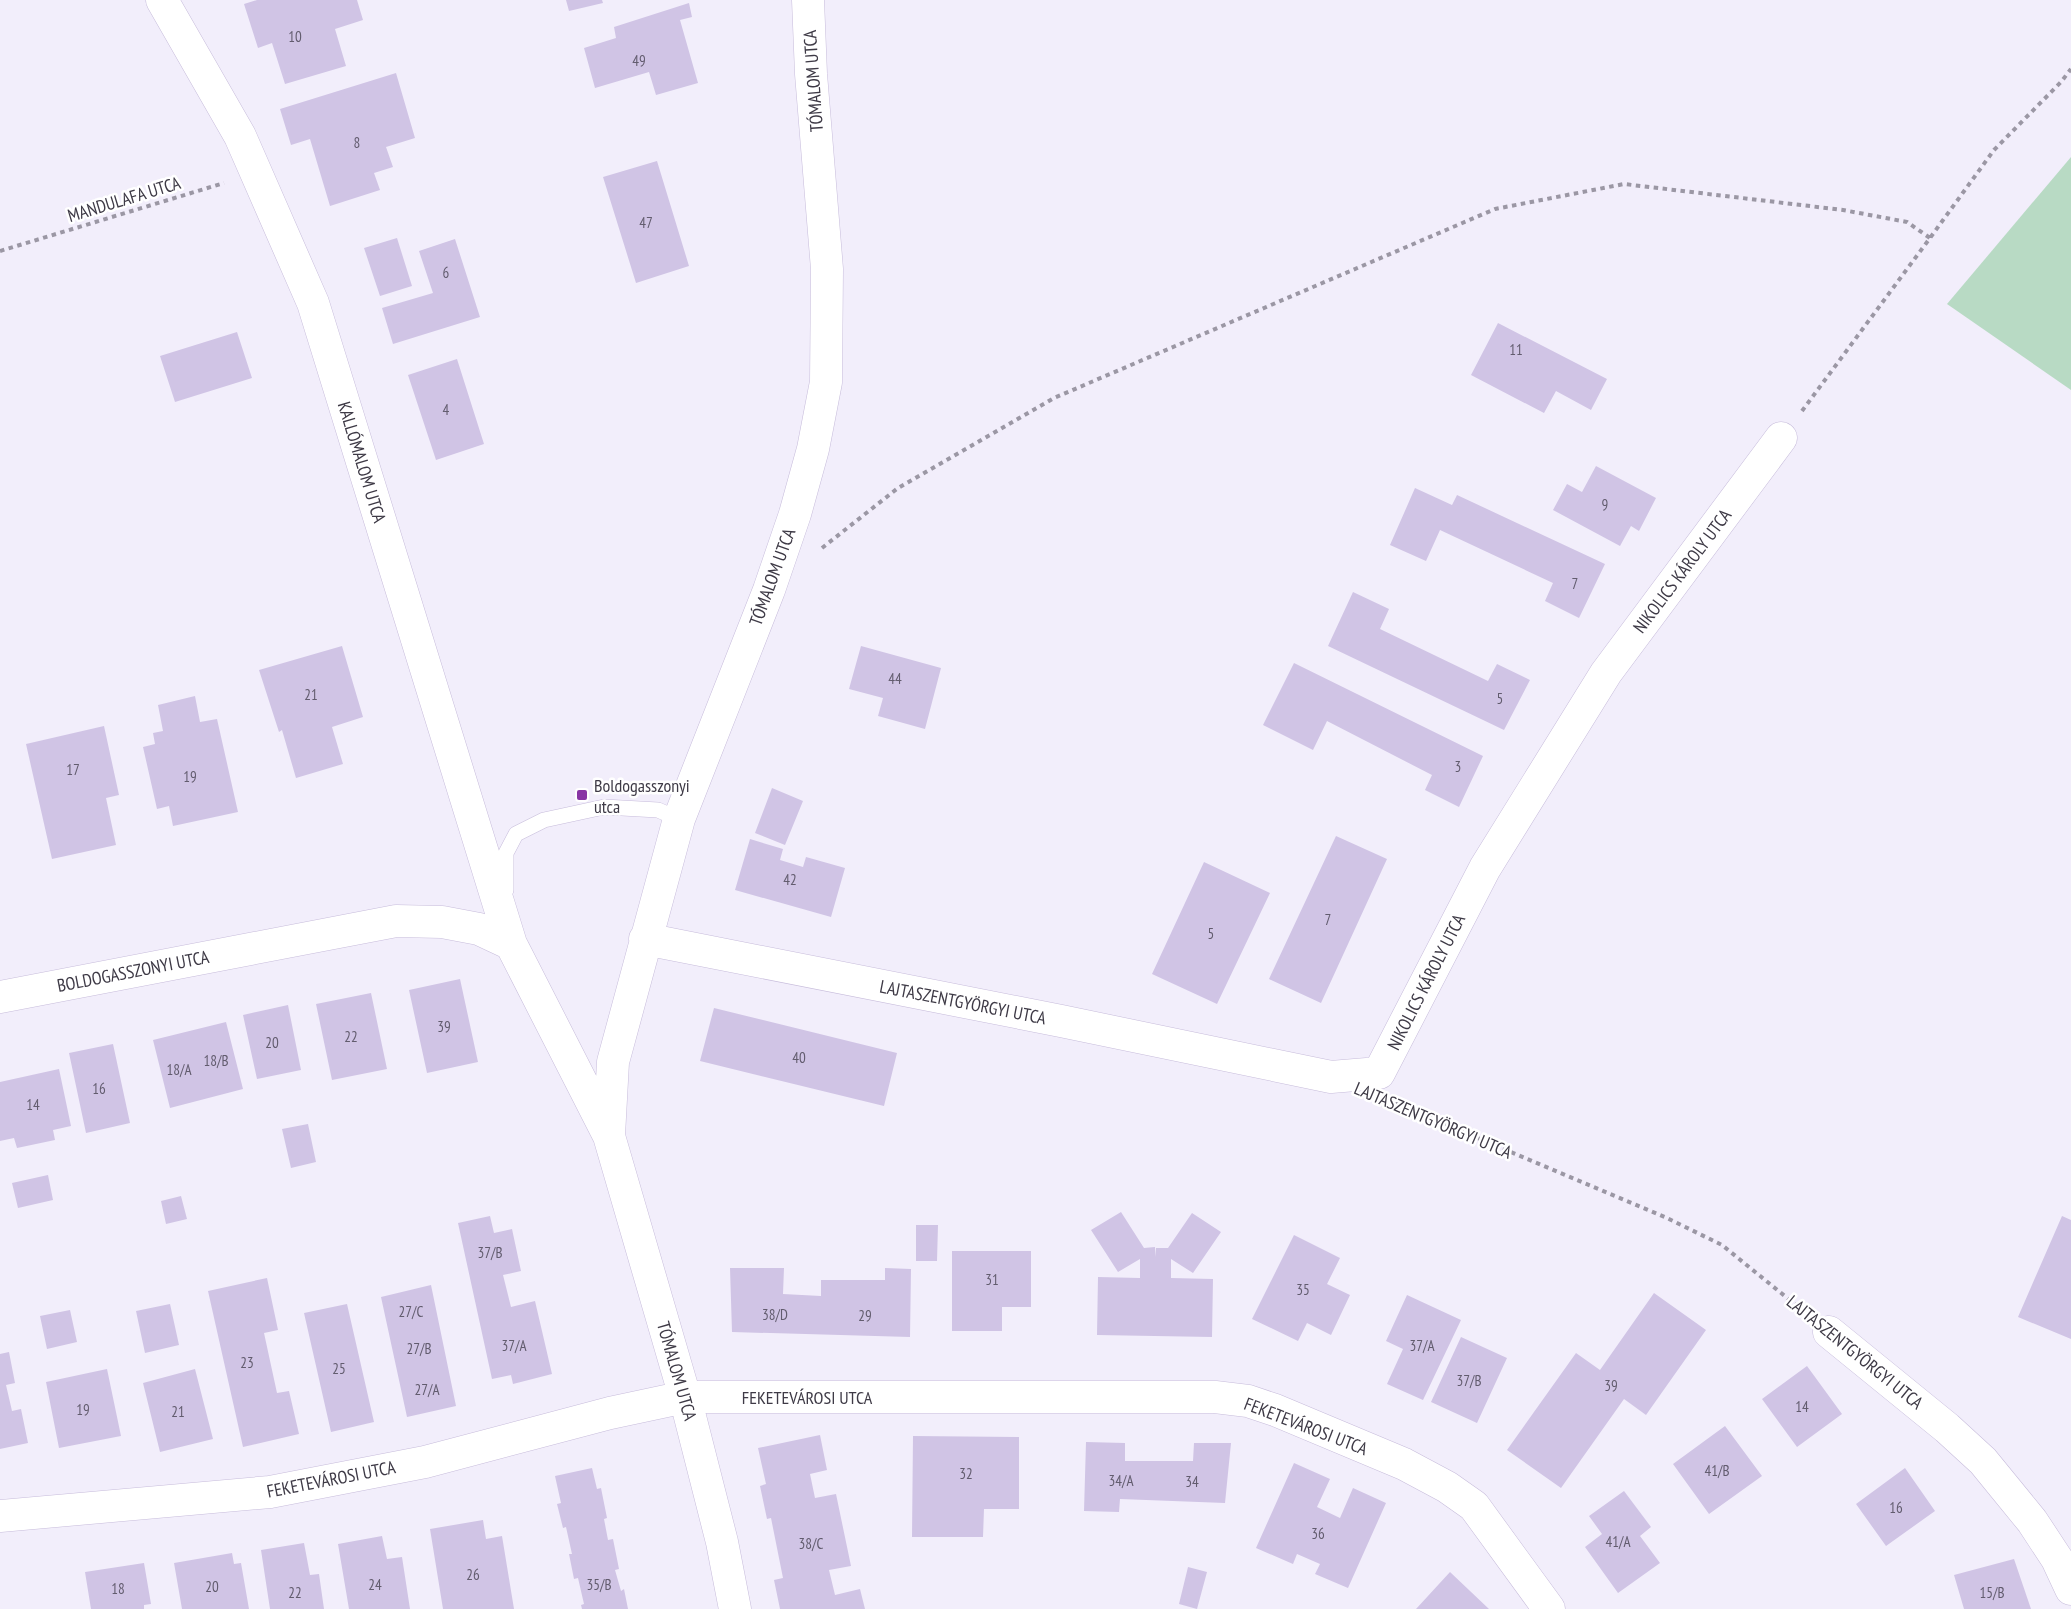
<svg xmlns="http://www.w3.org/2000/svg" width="2071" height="1609" font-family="'PT Sans Narrow',sans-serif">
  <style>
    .green { fill: #b8dac4 }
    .building { fill: #d0c4e5 }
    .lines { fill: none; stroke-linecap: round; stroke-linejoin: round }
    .service-casing { stroke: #c7bcdb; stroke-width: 16 }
    .minor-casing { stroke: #c7bcdb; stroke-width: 33 }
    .path { stroke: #9b97a4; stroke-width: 4; stroke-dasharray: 4.5 4.5; stroke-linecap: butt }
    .service { stroke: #fff; stroke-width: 15 }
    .minor { stroke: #fff; stroke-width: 32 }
    .poi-dot { fill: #8835a4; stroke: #fff; stroke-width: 2 }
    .labels { text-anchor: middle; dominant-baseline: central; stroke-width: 5; stroke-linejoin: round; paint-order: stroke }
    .number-label { font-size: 15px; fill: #625c6e }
    .street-label { font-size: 18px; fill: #3e3a46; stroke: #fff }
    .poi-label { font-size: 18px; fill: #3e3a46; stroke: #fff; text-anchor: start }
  </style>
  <rect width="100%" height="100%" fill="#f2eefb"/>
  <!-- green -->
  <path class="green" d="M2071,157V390L1947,304Z"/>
  <!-- building -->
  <path class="building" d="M257,0H357L363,20L335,29L346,66L285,84L272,43L258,48L244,4Z
    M566,0H602L603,3L569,11Z
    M689,3L692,17L680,20L698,83L656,95L649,72L595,88L584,48L616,38L614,27Z
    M396,73L415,138L386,147L393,167L374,173L380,190L330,206L310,139L291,145L280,109Z
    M657,161L689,266L636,283L603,177Z
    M397,238L412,286L380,296L364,248Z
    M455,239L480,317L393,344L382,308L433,293L419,251Z
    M1498,323L1607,379L1591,410L1556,391L1544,413L1471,375Z
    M237,332L252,378L175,402L160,356Z
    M457,359L484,444L436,460L408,375Z
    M1596,466L1656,498L1639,531L1631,526L1620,546L1553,510L1567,484L1582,492Z
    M1415,488L1452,505L1457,495L1605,564L1579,618L1545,601L1553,583L1440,530L1426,561L1390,545Z
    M1353,592L1389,609L1380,629L1488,681L1497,664L1530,680L1504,730L1328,646Z
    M342,646L363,717L332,727L343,764L296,778L282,730L279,732L259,670Z
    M861,646L941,668L925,729L878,716L883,698L849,689Z
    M1294,663L1483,756L1459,807L1425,790L1432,775L1327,721L1313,750L1263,725Z
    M195,696L200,722L217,719L238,812L173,826L169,806L157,809L143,747L155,744L153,733L163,731L158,705Z
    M104,726L119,795L106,798L116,845L52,859L26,744Z
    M772,788L803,801L785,845L755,833Z
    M1336,836L1387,859L1321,1003L1269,979Z
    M750,839L783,849L780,860L803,867L806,857L845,868L831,917L735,890Z
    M1204,862L1270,893L1217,1004L1152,974Z
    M460,979L478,1062L427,1073L409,990Z
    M371,993L387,1069L332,1080L316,1004Z
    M288,1005L301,1070L257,1079L243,1015Z
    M714,1008L897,1053L884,1106L700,1061Z
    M226,1022L243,1089L170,1108L153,1040Z
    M113,1044L130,1123L86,1133L69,1053Z
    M59,1069L71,1126L53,1130L55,1140L17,1148L14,1138L0,1141V1082Z
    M308,1124L316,1162L291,1168L282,1129Z
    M48,1175L53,1200L18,1208L12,1183Z
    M181,1196L187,1219L166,1224L161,1201Z
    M1121,1212L1144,1248L1155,1247V1257L1156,1248H1168L1192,1213L1221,1232L1193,1273L1171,1259V1278L1213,1279L1212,1337L1097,1335L1098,1277L1140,1278V1259L1118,1272L1091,1230Z
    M490,1216L494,1233L512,1229L521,1271L503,1275L511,1307L535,1301L552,1374L513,1384L511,1375L492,1379L458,1223Z
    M2062,1216L2071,1220V1339L2018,1317Z
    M916,1225H938L937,1261H916Z
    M1294,1235L1340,1258L1327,1284L1350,1295L1331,1335L1307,1323L1298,1341L1252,1319Z
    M952,1251H1031V1307H1002V1331H952Z
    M730,1268H784L783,1294L821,1296V1280H885V1268L911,1269L910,1337L732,1332Z
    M267,1278L278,1330L264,1333L277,1393L289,1391L299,1434L243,1447L208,1291Z
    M431,1285L456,1406L407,1417L381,1297Z
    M1654,1293L1706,1330L1646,1415L1624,1399L1561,1488L1507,1450L1576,1353L1600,1370Z
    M1407,1295L1461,1320L1423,1400L1387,1384L1403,1349L1386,1341Z
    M170,1304L179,1345L145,1353L136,1311Z
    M347,1304L374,1422L331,1432L304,1313Z
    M70,1310L77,1342L47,1349L40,1316Z
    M1461,1337L1507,1358L1477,1423L1431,1402Z
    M9,1352L15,1383L6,1385L12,1411L21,1409L28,1443L0,1449V1354Z
    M1807,1366L1842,1414L1797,1447L1762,1399Z
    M107,1369L121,1436L59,1448L46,1382Z
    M195,1369L213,1439L160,1452L143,1383Z
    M1725,1426L1762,1476L1709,1514L1673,1464Z
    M820,1435L827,1470L810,1474L815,1498L836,1494L851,1566L829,1570L835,1595L860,1589L865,1609H780L774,1580L783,1578L771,1518L767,1519L760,1486L766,1484L758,1448Z
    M913,1436L1019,1437V1509H984L983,1537H912Z
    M1086,1442L1125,1443V1461H1193L1194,1443H1231L1225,1503L1120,1499L1119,1512L1084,1511Z
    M1294,1463L1330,1479L1317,1507L1340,1518L1353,1488L1386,1503L1348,1588L1315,1574L1320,1564L1297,1554L1293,1564L1256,1548Z
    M592,1468L597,1489L601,1488L607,1518L604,1519L608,1540L613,1539L619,1569L615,1570L621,1591L624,1589L628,1609H582L581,1605L584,1604L578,1578L574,1579L569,1554H572L566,1527L563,1528L557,1504L561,1503L555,1476Z
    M1905,1468L1935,1511L1886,1546L1856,1504Z
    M1624,1491L1651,1527L1640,1536L1660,1563L1618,1593L1585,1547L1602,1534L1589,1516Z
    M483,1520L486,1539L502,1536L514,1609H443L430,1529Z
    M382,1536L387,1559L402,1557L410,1609H349L338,1544Z
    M304,1543L310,1575L319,1574L324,1609H270L261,1550Z
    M232,1553L234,1564L241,1563L249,1609H182L174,1563Z
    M2014,1559L2031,1609H1964L1954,1575Z
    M144,1563L151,1604L144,1605V1609H91L85,1572Z
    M1188,1567L1207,1572L1197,1609L1179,1604Z
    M1450,1572L1489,1609H1416Z"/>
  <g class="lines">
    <defs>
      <path id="service" d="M506,890V853L516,834L544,820L604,807L658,810L679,819"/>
      <path id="minor" d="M162,0L240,136L313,303L511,944L609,1136L685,1397L722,1542L735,1609
        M645,939L1061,1021L1331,1077L1379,1073L1485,868L1606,673L1781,438
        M0,997L396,921L442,922L479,929L511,944
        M609,1135L613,1062L679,819L769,590L795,514L813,449L826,382L827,269L811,74L808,0
        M1829,1332L1947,1428L1983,1461L2032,1521L2057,1559L2071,1589
        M0,1516L270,1492L425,1462L610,1413L685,1397H1215L1248,1401L1275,1410L1404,1464L1447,1487L1474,1506L1549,1609"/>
    </defs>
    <!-- service casing -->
    <use href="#service" class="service-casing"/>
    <!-- minor casing -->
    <use href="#minor" class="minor-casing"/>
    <!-- path -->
    <path class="path" d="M0,251L224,183
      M1802,411L1930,238L1994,150L2061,82L2071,69
      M822,548L898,488L1054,398L1495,209L1624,184L1843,210L1907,222L1930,238
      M1395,1103L1667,1218L1722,1245L1802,1310"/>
    <!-- service -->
    <use href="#service" class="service"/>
    <!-- minor -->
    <use href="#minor" class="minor"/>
  </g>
  <!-- markers -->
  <rect class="poi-dot" x="576" y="789" width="12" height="12" rx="3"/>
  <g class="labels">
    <!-- number labels -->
    <g class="number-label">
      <text x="295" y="36">10</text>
      <text x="639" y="60">49</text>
      <text x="357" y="142">8</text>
      <text x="646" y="222">47</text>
      <text x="446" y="272">6</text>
      <text x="1516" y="349">11</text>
      <text x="446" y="409">4</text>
      <text x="1605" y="504">9</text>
      <text x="1575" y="583">7</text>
      <text x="895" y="678">44</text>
      <text x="311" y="694">21</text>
      <text x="1500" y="698">5</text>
      <text x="1458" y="766">3</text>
      <text x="73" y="769">17</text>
      <text x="190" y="776">19</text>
      <text x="790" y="879">42</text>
      <text x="1328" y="919">7</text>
      <text x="1211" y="933">5</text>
      <text x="444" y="1026">39</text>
      <text x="351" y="1036">22</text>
      <text x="272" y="1042">20</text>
      <text x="799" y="1057">40</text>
      <text x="216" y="1060">18/B</text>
      <text x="179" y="1069">18/A</text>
      <text x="99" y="1088">16</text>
      <text x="33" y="1104">14</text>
      <text x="490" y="1252">37/B</text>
      <text x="992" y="1279">31</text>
      <text x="1303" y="1289">35</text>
      <text x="411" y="1311">27/C</text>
      <text x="775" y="1314">38/D</text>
      <text x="865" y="1315">29</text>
      <text x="514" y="1345">37/A</text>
      <text x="1422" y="1345">37/A</text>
      <text x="419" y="1348">27/B</text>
      <text x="247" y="1362">23</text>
      <text x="339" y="1368">25</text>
      <text x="1469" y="1380">37/B</text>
      <text x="1611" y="1385">39</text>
      <text x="427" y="1389">27/A</text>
      <text x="1802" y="1406">14</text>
      <text x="83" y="1409">19</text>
      <text x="178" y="1411">21</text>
      <text x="1717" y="1470">41/B</text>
      <text x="966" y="1473">32</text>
      <text x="1121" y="1480">34/A</text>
      <text x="1192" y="1481">34</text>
      <text x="1896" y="1507">16</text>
      <text x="1318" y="1533">36</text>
      <text x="1618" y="1541">41/A</text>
      <text x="811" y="1543">38/C</text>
      <text x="473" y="1574">26</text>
      <text x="375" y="1584">24</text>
      <text x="599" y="1584">35/B</text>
      <text x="212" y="1586">20</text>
      <text x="118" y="1588">18</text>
      <text x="295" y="1592">22</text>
      <text x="1992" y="1592">15/B</text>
    </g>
    <!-- street labels -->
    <g class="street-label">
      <text transform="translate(813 81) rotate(-94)">TÓMALOM UTCA</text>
      <text transform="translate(124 199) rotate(-17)">MANDULAFA UTCA</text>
      <text transform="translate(362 462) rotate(73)">KALLÓMALOM UTCA</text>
      <text transform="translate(1682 571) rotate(-53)">NIKOLICS KÁROLY UTCA</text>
      <text transform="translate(772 577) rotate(-70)">TÓMALOM UTCA</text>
      <text transform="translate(133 971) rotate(-11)">BOLDOGASSZONYI UTCA</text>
      <text transform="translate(1426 982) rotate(-63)">NIKOLICS KÁROLY UTCA</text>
      <text transform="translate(963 1002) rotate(11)">LAJTASZENTGYÖRGYI UTCA</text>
      <text transform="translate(1433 1120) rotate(23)">LAJTASZENTGYÖRGYI UTCA</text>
      <text transform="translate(1855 1352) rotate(39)">LAJTASZENTGYÖRGYI UTCA</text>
      <text transform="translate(677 1371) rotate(74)">TÓMALOM UTCA</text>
      <text x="807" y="1397">FEKETEVÁROSI UTCA</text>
      <text transform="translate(1306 1426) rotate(21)">FEKETEVÁROSI UTCA</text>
      <text transform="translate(331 1479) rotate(-11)">FEKETEVÁROSI UTCA</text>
    </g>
    <!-- poi labels -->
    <g class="poi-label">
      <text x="594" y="785">Boldogasszonyi<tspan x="594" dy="21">utca</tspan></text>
    </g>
  </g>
</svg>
